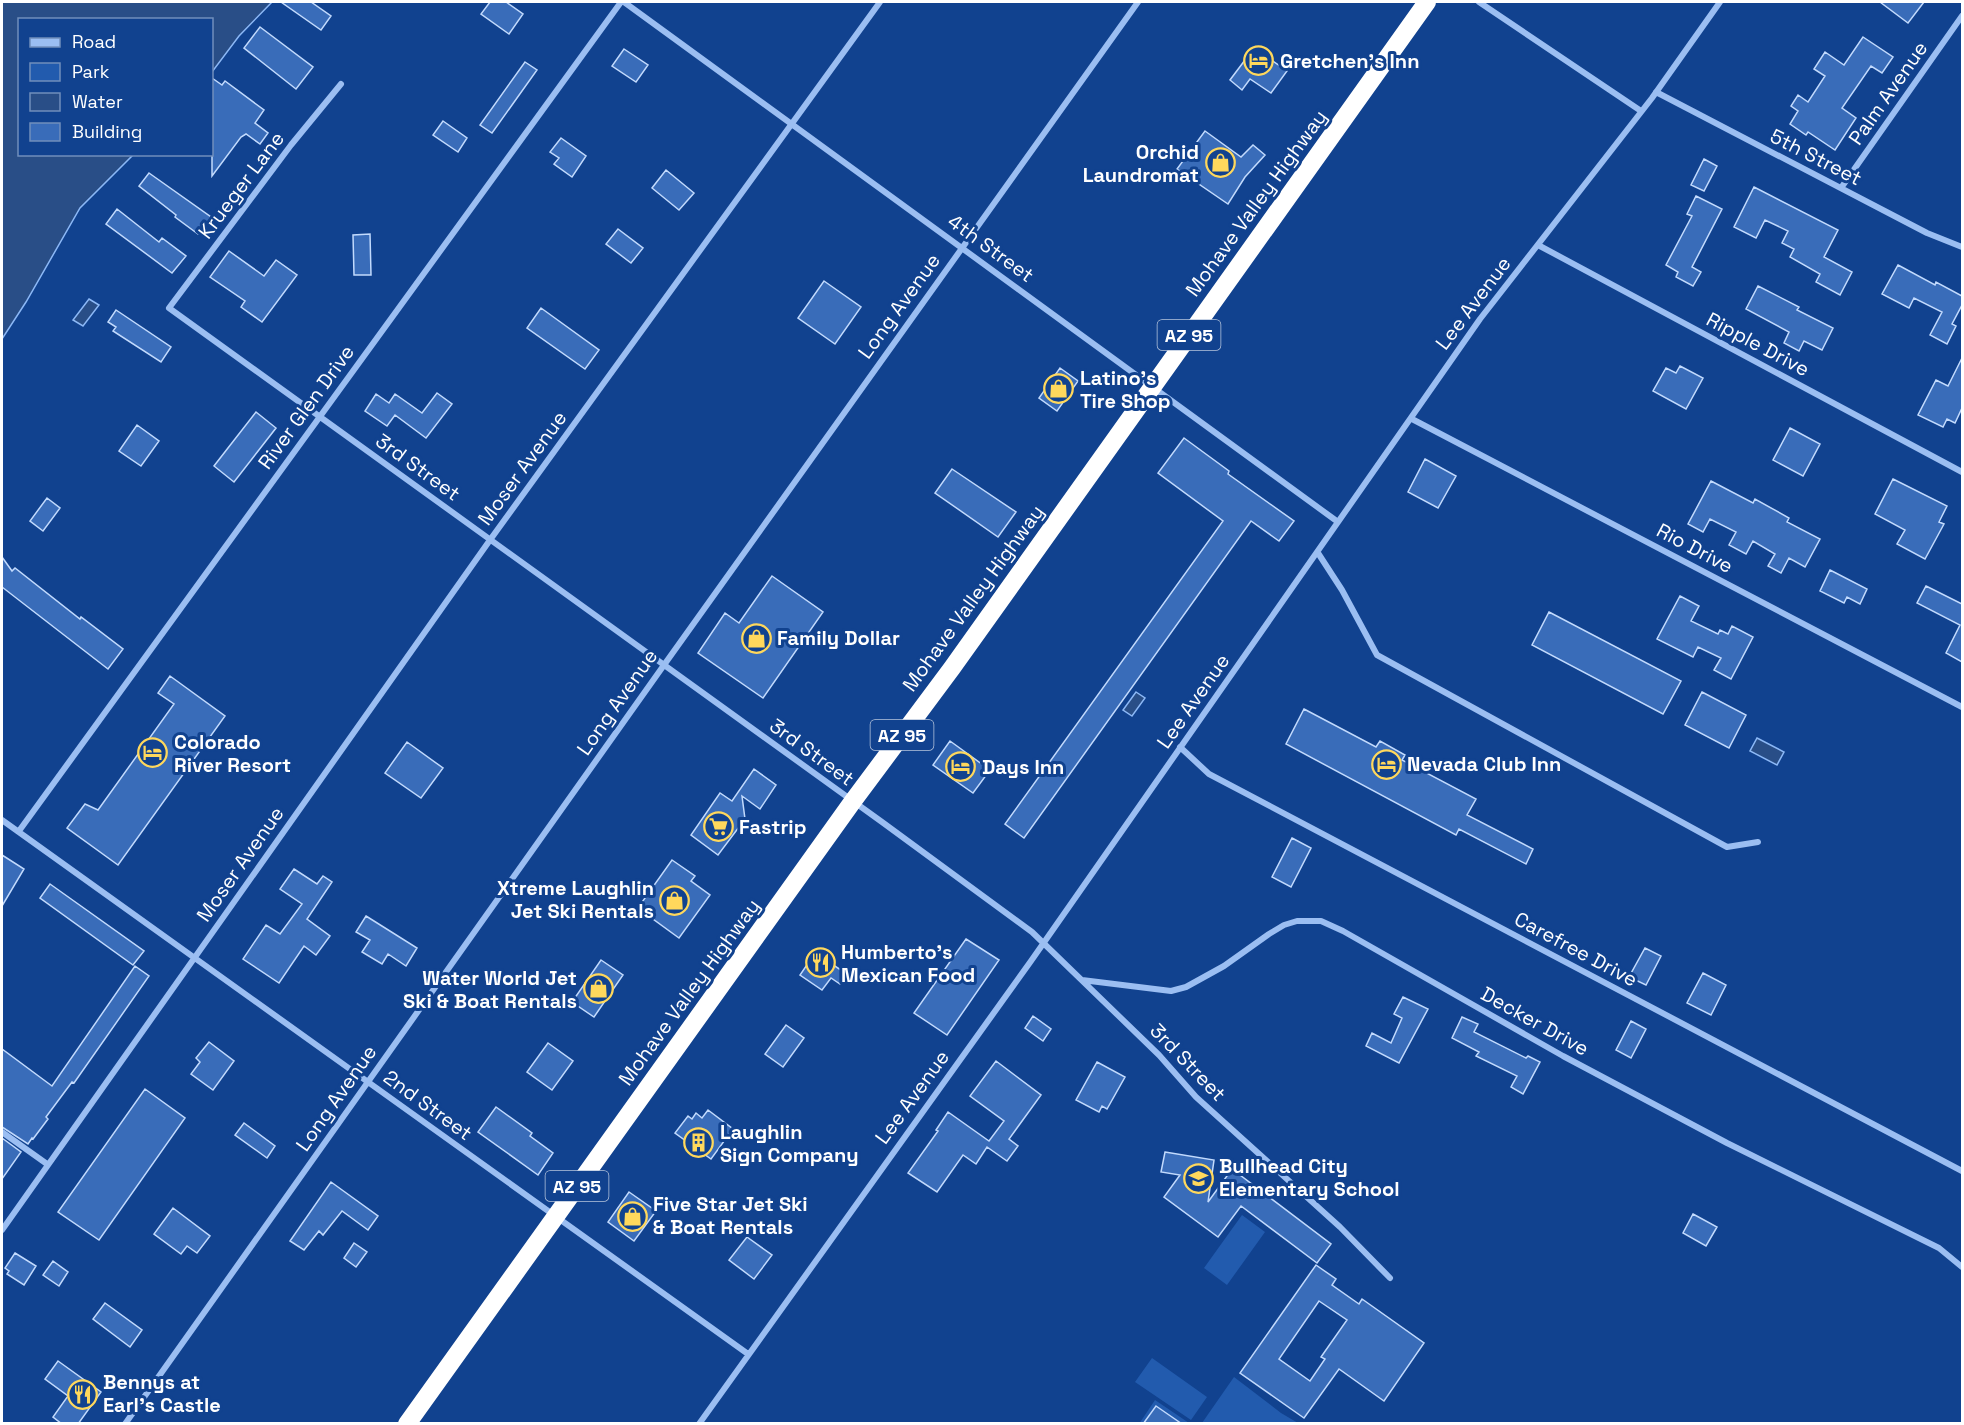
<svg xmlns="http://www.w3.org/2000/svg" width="1964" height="1425" font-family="'Space Grotesk',sans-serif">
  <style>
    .green { fill: #225bae }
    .water { fill: #294e87; stroke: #8cb8f6; stroke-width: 1.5 }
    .building { fill: #396cb9; stroke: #c2dafd; stroke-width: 1.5; fill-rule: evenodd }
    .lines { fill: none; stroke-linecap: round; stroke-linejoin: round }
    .street { stroke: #9bbef2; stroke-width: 6 }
    .highway { stroke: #fff; stroke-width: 18 }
    .labels { text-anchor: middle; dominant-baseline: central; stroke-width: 6; stroke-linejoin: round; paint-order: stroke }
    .shield { fill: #11428f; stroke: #b8c6dd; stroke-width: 1.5 }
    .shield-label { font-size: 18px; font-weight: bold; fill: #fff }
    .poi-label { font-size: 20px; font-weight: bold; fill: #fff; stroke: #11428f; text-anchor: start }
    .street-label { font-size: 20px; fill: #fff; stroke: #11428f }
  </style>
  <rect width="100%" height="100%" fill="#11428f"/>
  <!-- green -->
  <path class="green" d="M1242,1215L1265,1232L1227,1285L1204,1268Z
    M1152,1358L1207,1397L1191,1420L1135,1382Z
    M1234,1377L1281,1413L1298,1423H1202Z
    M1155,1400L1189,1423L1139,1424Z"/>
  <!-- water -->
  <path class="water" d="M2,2H272L239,36L212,72V20H20V154L133,155L80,208L26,302L2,339Z
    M89,299L99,305L83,326L73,320Z
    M1136,692L1145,698L1132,716L1123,710Z
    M1757,738L1784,752L1777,765L1750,751Z"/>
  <!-- building -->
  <path class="building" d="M281,2H311L331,16L321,30Z
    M490,2H506L523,14L509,34L481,14Z
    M1880,2H1924L1908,23Z
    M260,27L313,67L296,89L244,48Z
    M1863,37L1893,57L1882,73L1871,66L1842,108L1856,118L1835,150L1808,132L1806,135L1790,124L1798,111L1791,106L1798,95L1808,102L1825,76L1814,69L1825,52L1844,65Z
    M1254,48L1287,71L1271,93L1250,79L1242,90L1230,80Z
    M624,49L648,65L636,82L612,66Z
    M525,62L537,70L492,133L480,125Z
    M212,78L222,85L225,81L264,110L255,123L268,133L260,144L246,134L241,137L212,176Z
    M443,121L467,138L458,152L433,135Z
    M1205,131L1241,157L1253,145L1265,155L1245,177L1228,204L1177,169Z
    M561,138L586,156L572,177L554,164L559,158L550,152Z
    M1704,159L1717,166L1704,191L1691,185Z
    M666,170L694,193L679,210L652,188Z
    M149,173L211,217L198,234L175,217L176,215L139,186Z
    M1754,187L1838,230L1824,257L1852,272L1840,295L1816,282L1820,274L1790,257L1794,249L1782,243L1788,231L1765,220L1756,238L1734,227Z
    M1696,196L1722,209L1692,267L1701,272L1693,286L1676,277L1678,272L1666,265L1692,216L1687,214Z
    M117,209L159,242L162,238L186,256L172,273L106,224Z
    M618,229L643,248L631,263L606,244Z
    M370,234L371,275H354L353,235Z
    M229,251L264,276L276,260L297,275L262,322L241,307L245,301L210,277Z
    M1898,265L1935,285L1936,282L1962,296V305L1952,324L1956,326L1947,344L1930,335L1942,312L1914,298L1909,308L1882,294Z
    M824,281L861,307L835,344L798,318Z
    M1758,286L1799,307L1797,310L1833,328L1822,350L1804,341L1799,351L1784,343L1789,332L1746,309Z
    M541,308L599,350L585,369L527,328Z
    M116,310L171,347L161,362L113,331L116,327L108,322Z
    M1962,358V408L1955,423L1947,419L1943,427L1918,415L1936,380L1948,386Z
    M1680,366L1703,378L1686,409L1653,391L1666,368L1676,373Z
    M1060,368L1078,381L1057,411L1039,398Z
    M437,393L452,404L426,438L395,415L387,426L365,411L376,394L389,403L395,394L422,413Z
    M256,412L276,428L234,482L214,466Z
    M137,425L159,441L141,466L119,451Z
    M1790,428L1820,444L1803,476L1773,460Z
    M1184,438L1229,471L1228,474L1294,521L1279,541L1251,521L1024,838L1005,824L1223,521L1158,473Z
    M1425,459L1456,476L1438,508L1408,492Z
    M952,469L1016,512L998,537L935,493Z
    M1893,479L1947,506L1939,522L1944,524L1925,559L1897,544L1905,530L1875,514Z
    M1711,481L1753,503L1755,499L1789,518L1787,522L1820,539L1805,567L1789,558L1781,573L1768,566L1775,554L1753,541L1746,554L1729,545L1736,532L1710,519L1703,532L1688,524Z
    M47,498L60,508L43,531L30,521Z
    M2,557L12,571L15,568L80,619L81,617L123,649L108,669L2,587Z
    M1830,570L1867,589L1860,604L1847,597L1844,603L1820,591Z
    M772,576L823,612L763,698L698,653L725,613L739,623Z
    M1926,586L1962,604V662L1946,653L1960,625L1917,603Z
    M1680,596L1699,606L1691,621L1718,634L1720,630L1728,634L1732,626L1753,637L1731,679L1714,670L1721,658L1698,647L1693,657L1657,639Z
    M1549,612L1681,681L1663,714L1532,645Z
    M170,676L225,716L118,865L67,828L85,804L98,810L174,704L158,693Z
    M1702,692L1746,715L1729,748L1685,725Z
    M1304,709L1376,747L1380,741L1405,755L1402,760L1476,799L1467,815L1533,849L1526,864L1459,829L1456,835L1286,744Z
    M950,741L990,770L973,793L933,765Z
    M407,742L443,768L421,798L385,773Z
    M754,769L776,785L760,809L742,796L745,819L718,855L691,835L720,793L732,801Z
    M1292,838L1311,848L1291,887L1272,877Z
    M2,855L24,869L2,906Z
    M672,860L695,876L691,881L710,895L679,938L653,919L655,916L640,905Z
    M294,869L317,884L323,876L332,882L307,919L330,936L316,955L304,946L279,983L243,959L266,925L280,934L302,904L280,889Z
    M50,884L144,951L133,965L40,898Z
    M366,916L417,948L406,966L388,954L382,964L362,952L370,940L356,932Z
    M966,939L999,960L947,1035L914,1013Z
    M1645,948L1661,956L1646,985L1629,977Z
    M815,953L847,974L840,984L831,978L822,990L800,975Z
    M601,960L623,975L594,1017L572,1002Z
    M135,966L149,976L74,1083L72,1082L46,1117L48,1119L33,1139L32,1138L28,1144L2,1127V1049L52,1086Z
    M1703,973L1726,985L1711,1015L1687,1003Z
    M1403,997L1428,1009L1399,1063L1366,1046L1372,1033L1391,1043L1402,1018L1394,1014Z
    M1033,1016L1051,1029L1043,1041L1025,1028Z
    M1462,1017L1478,1024L1474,1032L1526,1058L1528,1056L1540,1062L1523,1094L1511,1087L1517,1076L1476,1056L1479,1052L1452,1038Z
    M1631,1021L1646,1029L1631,1058L1616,1050Z
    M786,1025L804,1038L783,1067L765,1054Z
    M209,1042L234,1061L213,1090L191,1074L200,1062L196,1058Z
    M548,1043L573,1061L552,1090L527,1072Z
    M996,1061L1041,1095L1009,1139L1018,1146L1007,1161L987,1147L976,1164L963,1155L937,1192L908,1173L938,1131L936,1130L948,1112L989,1141L1004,1121L970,1096Z
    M1097,1062L1125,1077L1107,1109L1102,1106L1099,1112L1076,1100Z
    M145,1089L185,1118L99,1240L58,1212Z
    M496,1107L532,1133L530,1136L553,1153L538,1175L478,1132Z
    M708,1110L733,1129L711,1159L675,1133L688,1116L692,1119L696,1113L702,1118Z
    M244,1123L275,1146L267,1158L235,1135Z
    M2,1138L21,1152L2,1179Z
    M1165,1152L1214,1160L1208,1202L1232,1169L1331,1244L1317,1263L1241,1206L1218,1237L1164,1197L1180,1175L1161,1172Z
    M331,1182L378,1216L368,1230L342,1211L323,1235L319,1231L304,1250L290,1241Z
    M629,1192L656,1211L634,1241L608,1222Z
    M173,1208L210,1236L197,1253L187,1246L181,1254L154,1234Z
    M1693,1214L1717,1227L1706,1246L1683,1233Z
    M747,1237L772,1255L754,1279L729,1260Z
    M354,1243L367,1252L356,1267L344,1258Z
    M15,1253L36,1266L24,1285L7,1274L9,1271L5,1268Z
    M53,1261L68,1272L59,1286L43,1275Z
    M1316,1265L1336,1279L1332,1285L1359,1304L1362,1299L1424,1343L1384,1401L1339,1369L1304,1418L1240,1373ZM1319,1301L1347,1320L1321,1357L1325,1359L1310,1381L1279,1359Z
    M105,1303L142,1330L130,1347L93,1319Z
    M58,1361L101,1392L78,1424H62L53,1417L68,1396L45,1379Z
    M1156,1406L1182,1424H1143Z"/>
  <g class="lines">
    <!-- street -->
    <path class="street" d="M624,2L1338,522
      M1479,2L1641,111
      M341,84L291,145L169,308L882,822L1032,932L1159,1055L1196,1097L1340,1227L1390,1278
      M1656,92L1927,233L1962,247
      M1841,188L1962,16
      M1538,245L1962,472
      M1412,419L1962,707
      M1318,553L1342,590L1377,655L1727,847L1758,842
      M1180,747L1209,774L1962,1171
      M2,820L748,1354
      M19,831L621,2
      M1082,980L1171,991L1186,987L1224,966L1269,934L1284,925L1297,921H1321L1343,931L1563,1056L1727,1143L1939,1248L1962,1267
      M2,1132L47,1164
      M2,1230L490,540L880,2
      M125,1424L664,665L1138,2
      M699,1424L1031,961L1480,319L1652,98L1720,2"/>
    <!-- highway -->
    <path class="highway" d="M407,1424L853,801L952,668L1427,2"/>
  </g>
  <!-- icons -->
  <defs>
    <symbol id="hotel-ring" viewBox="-11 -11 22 22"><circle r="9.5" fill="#11428f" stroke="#ffd85c" stroke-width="1.5"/><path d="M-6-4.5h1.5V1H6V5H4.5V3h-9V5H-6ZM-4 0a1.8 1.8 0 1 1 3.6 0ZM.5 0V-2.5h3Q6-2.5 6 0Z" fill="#ffd85c"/></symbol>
    <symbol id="shop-ring" viewBox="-11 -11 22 22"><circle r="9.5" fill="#11428f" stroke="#ffd85c" stroke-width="1.5"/><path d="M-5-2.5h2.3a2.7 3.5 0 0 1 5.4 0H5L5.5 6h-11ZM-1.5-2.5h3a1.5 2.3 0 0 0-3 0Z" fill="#ffd85c"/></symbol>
    <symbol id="supermarket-ring" viewBox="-11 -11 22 22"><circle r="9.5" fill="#11428f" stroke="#ffd85c" stroke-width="1.5"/><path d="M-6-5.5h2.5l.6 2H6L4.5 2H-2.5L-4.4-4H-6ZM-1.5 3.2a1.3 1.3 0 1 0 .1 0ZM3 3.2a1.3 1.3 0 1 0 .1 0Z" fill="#ffd85c"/></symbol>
    <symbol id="restaurant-ring" viewBox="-11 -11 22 22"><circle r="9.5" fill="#11428f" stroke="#ffd85c" stroke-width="1.5"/><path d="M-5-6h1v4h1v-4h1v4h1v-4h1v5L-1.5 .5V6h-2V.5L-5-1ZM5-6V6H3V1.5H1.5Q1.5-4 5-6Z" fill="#ffd85c"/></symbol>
    <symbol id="building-ring" viewBox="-11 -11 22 22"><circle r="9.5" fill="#11428f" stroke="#ffd85c" stroke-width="1.5"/><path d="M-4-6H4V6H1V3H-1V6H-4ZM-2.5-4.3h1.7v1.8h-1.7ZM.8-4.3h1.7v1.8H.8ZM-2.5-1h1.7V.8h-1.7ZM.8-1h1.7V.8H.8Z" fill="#ffd85c"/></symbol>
    <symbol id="school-ring" viewBox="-11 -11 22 22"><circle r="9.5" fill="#11428f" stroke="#ffd85c" stroke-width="1.5"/><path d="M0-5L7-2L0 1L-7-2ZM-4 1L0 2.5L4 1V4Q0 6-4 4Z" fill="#ffd85c"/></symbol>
  </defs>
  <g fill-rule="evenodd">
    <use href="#hotel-ring" x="1242" y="44" width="33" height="33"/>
    <use href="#shop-ring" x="1204" y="146" width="33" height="33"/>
    <use href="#shop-ring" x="1042" y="372" width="33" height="33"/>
    <use href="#shop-ring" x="740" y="622" width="33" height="33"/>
    <use href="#hotel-ring" x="136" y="736" width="33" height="33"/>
    <use href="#hotel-ring" x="1370" y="748" width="33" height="33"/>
    <use href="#hotel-ring" x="944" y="750" width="33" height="33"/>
    <use href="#supermarket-ring" x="702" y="810" width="33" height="33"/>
    <use href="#shop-ring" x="658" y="884" width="33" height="33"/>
    <use href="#restaurant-ring" x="804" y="946" width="33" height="33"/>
    <use href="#shop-ring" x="582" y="972" width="33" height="33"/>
    <use href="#building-ring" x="682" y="1126" width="33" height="33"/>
    <use href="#school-ring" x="1182" y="1162" width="33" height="33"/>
    <use href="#shop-ring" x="616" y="1200" width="33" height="33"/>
    <use href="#restaurant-ring" x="66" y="1378" width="33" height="33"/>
  </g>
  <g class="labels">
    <!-- shield labels -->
    <g class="shield">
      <rect x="1157.5" y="320" width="63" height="30" rx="4.5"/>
      <rect x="870.5" y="720" width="63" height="30" rx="4.5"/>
      <rect x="545.5" y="1171" width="63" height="30" rx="4.5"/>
    </g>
    <g class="shield-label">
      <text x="1189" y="335">AZ 95</text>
      <text x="902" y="735">AZ 95</text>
      <text x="577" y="1186">AZ 95</text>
    </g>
    <!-- poi labels -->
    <g class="poi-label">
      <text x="1280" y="61">Gretchen's Inn</text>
      <text x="1199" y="152" text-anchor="end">Orchid<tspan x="1199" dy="23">Laundromat</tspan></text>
      <text x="1080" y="378">Latino's<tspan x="1080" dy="23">Tire Shop</tspan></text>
      <text x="777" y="638">Family Dollar</text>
      <text x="174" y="742">Colorado<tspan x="174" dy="23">River Resort</tspan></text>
      <text x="1407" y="764">Nevada Club Inn</text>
      <text x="982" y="767">Days Inn</text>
      <text x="739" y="827">Fastrip</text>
      <text x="654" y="888" text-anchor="end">Xtreme Laughlin<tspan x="654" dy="23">Jet Ski Rentals</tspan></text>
      <text x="841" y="952">Humberto's<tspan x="841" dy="23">Mexican Food</tspan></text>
      <text x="577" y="978" text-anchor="end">Water World Jet<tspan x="577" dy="23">Ski &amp; Boat Rentals</tspan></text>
      <text x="720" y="1132">Laughlin<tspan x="720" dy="23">Sign Company</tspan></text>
      <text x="1219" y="1166">Bullhead City<tspan x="1219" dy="23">Elementary School</tspan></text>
      <text x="653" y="1204">Five Star Jet Ski<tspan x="653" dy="23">&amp; Boat Rentals</tspan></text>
      <text x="103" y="1382">Bennys at<tspan x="103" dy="23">Earl's Castle</tspan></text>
    </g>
    <!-- street labels -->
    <g class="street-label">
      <text transform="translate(1888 93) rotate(-55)">Palm Avenue</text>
      <text transform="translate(1816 157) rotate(27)">5th Street</text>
      <text transform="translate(241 185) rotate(-53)">Krueger Lane</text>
      <text transform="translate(1256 203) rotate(-54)">Mohave Valley Highway</text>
      <text transform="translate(991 248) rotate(36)">4th Street</text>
      <text transform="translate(1473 303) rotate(-53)">Lee Avenue</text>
      <text transform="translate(899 306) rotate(-54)">Long Avenue</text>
      <text transform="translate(1758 344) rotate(28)">Ripple Drive</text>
      <text transform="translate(306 407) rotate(-54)">River Glen Drive</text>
      <text transform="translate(418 467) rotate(36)">3rd Street</text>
      <text transform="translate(522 468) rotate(-54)">Moser Avenue</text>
      <text transform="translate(1695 548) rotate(28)">Rio Drive</text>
      <text transform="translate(973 598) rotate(-54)">Mohave Valley Highway</text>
      <text transform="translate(1193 701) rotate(-55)">Lee Avenue</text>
      <text transform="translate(617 702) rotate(-55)">Long Avenue</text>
      <text transform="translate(812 752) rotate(36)">3rd Street</text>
      <text transform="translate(240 864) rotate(-55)">Moser Avenue</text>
      <text transform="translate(1576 949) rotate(28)">Carefree Drive</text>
      <text transform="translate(689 992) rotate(-54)">Mohave Valley Highway</text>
      <text transform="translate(1535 1021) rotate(29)">Decker Drive</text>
      <text transform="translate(1188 1062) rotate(46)">3rd Street</text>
      <text transform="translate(912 1097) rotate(-54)">Lee Avenue</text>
      <text transform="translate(336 1098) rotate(-55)">Long Avenue</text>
      <text transform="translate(428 1105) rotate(36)">2nd Street</text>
    </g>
  </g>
  <!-- border -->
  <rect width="1964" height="1425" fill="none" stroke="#ffffff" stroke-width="6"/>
  <!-- legend -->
  <rect x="18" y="18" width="195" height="138" fill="#11428f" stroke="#708ebc" stroke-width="1.5"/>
  <rect x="30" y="38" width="30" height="9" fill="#9bbef2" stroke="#708ebc" stroke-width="1.5"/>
  <text x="72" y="48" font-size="18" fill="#ffffff">Road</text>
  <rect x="30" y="63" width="30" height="18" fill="#225bae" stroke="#708ebc" stroke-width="1.5"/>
  <text x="72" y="78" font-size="18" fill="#ffffff">Park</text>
  <rect x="30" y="93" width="30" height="18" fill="#294e87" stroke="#708ebc" stroke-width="1.5"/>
  <text x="72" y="108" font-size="18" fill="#ffffff">Water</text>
  <rect x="30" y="123" width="30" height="18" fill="#396cb9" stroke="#708ebc" stroke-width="1.5"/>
  <text x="72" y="138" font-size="18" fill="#ffffff">Building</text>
</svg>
